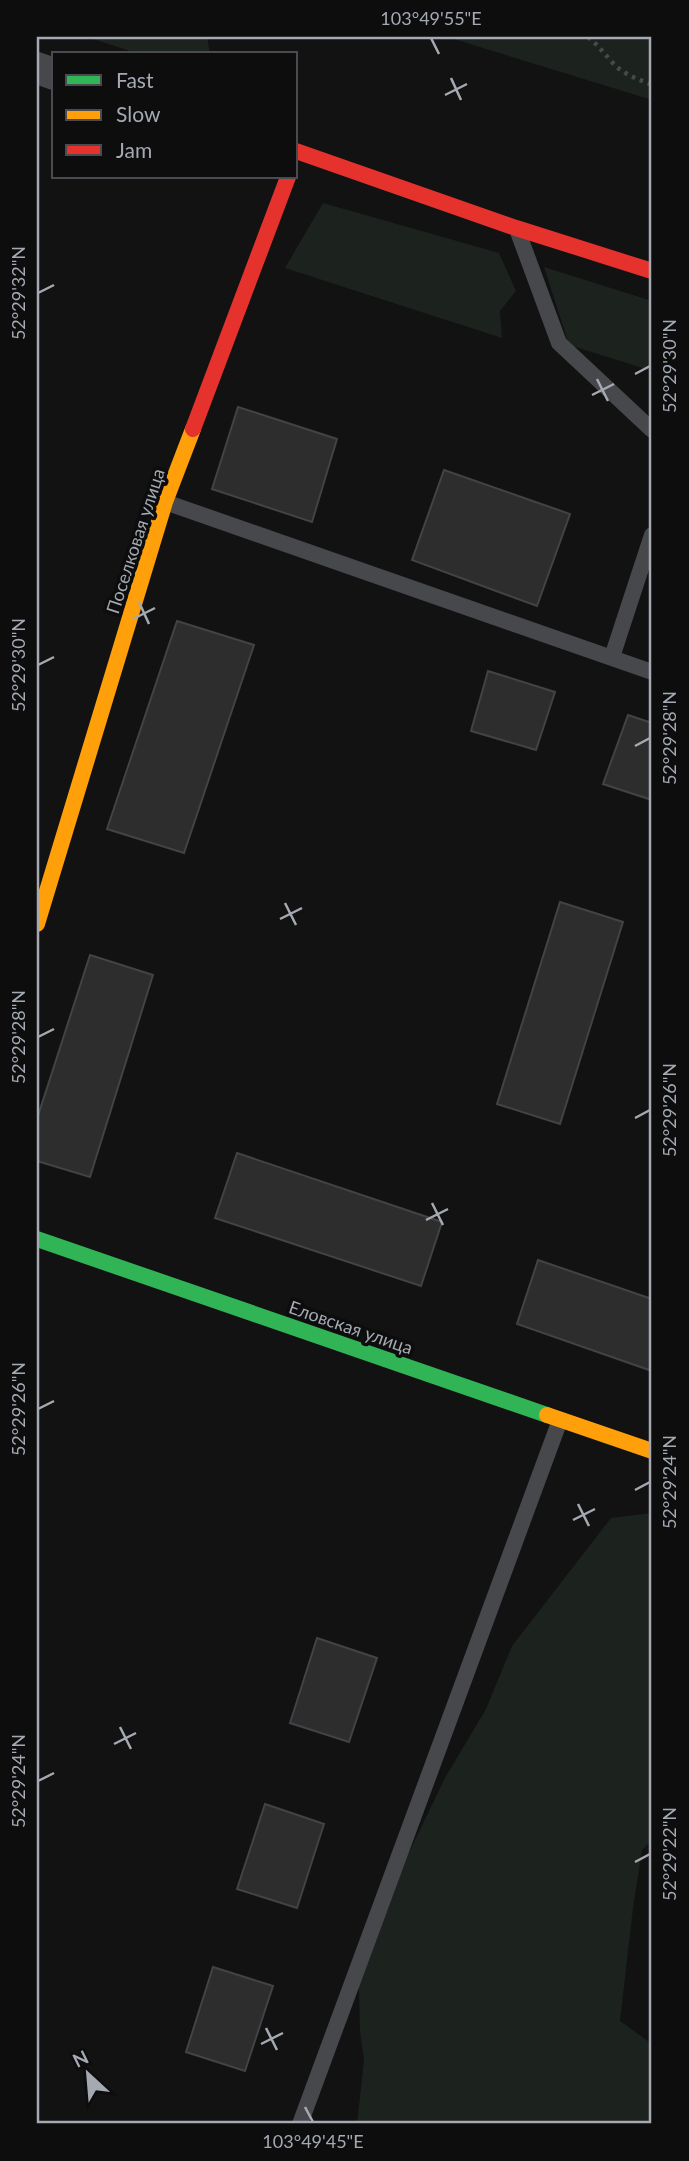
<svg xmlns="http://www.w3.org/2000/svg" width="689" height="2161" font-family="Lato,sans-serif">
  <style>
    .green { fill: #1c221d }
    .building { fill: #2d2d2e; stroke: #424346; stroke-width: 2 }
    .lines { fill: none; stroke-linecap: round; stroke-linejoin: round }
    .path { stroke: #48494c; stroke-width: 4.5; stroke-dasharray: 3.5 5; stroke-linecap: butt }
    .lane { stroke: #46484b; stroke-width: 16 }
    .street { stroke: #46484b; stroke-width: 32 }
    .fast { stroke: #30b455; stroke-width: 16 }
    .slow { stroke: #ff9f0a; stroke-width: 16 }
    .jam { stroke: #e5322d; stroke-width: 16 }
    .ticks { fill: none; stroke: #a4a9b2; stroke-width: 2.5 }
    .labels { text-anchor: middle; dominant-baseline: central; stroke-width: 7; stroke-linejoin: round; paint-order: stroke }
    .street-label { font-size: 18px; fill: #a4a9b2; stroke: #0d0d0e }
    .neatline { fill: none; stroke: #a4a9b2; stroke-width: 2.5 }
    .ticks-label { font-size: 18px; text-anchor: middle; fill: #a4a9b2 }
  </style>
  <rect width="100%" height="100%" fill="#121213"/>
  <!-- green -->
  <path class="green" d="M87,37H207L210,54H139Z
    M447,37H652V100Z
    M323,203L499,253L516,291L500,311L502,338L285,268Z
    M544,267L652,301V371L569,345Z
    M652,1513V1840L642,1850L633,1908L620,2021L652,2044V2124H357L364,2060L360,2031L358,1950L397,1877L445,1778L486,1709L512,1646L611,1518Z"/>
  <!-- building -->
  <path class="building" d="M238,407L337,439L312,522L212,489Z
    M444,470L570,514L537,606L412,560Z
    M177,621L254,645L184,853L107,829Z
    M488,671L555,692L536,750L471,731Z
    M628,715L652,723V800L603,784Z
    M560,902L623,922L560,1124L497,1104Z
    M90,955L153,975L90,1177L37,1161V1119Z
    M237,1153L442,1222L421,1286L215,1218Z
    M538,1260L652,1299V1371L517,1324Z
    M317,1638L377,1658L349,1742L290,1723Z
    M265,1804L324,1824L297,1908L237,1889Z
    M213,1967L273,1986L245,2071L186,2052Z"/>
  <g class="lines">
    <!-- path -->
    <path class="path" d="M588,37C598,45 603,52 612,62C622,74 638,79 652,85"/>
    <!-- lane -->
    <path class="lane" d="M518,232L559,343L652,430
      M165,502L652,672
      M612,657L652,535
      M300,2124L560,1420"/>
    <!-- street -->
    <path class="street" d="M37,68L54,74"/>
    <!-- fast -->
    <path class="fast" d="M37,1239L547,1415"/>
    <!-- slow -->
    <path class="slow" d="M37,924L165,502L193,429
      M547,1415L652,1451"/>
    <!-- jam -->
    <path class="jam" d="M296,151L516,228L652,271
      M193,429L288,177"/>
  </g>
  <!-- ticks -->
  <path class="ticks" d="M431,38L439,54M451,78L461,100M445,95L467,84M38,293L54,285M635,374L650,366M597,379L608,401M592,395L614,384M139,602L149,624M133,619L155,608M38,665L54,657M635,746L650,738M285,903L296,925M280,919L302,908M38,1037L54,1029M635,1118L650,1110M432,1203L443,1225M426,1220L448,1209M38,1409L54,1401M635,1490L650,1482M578,1504L589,1526M573,1520L595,1509M120,1727L131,1749M114,1744L136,1733M38,1781L54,1773M635,1862L650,1854M266,2028L277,2050M261,2044L283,2033M305,2107L313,2122"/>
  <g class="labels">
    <!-- street labels -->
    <g class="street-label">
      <text transform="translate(135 541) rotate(-72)">Поселковая улица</text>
      <text transform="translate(351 1327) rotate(19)">Еловская улица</text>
    </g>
  </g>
  <!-- border -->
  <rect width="689" height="2161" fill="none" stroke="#0d0d0e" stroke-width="77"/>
  <!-- legend -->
  <rect x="52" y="52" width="245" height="126" fill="#0d0d0e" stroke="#494b50" stroke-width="2"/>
  <rect x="66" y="75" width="35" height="10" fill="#30b455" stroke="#494b50" stroke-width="2"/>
  <text x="116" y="88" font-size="21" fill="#a4a9b2">Fast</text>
  <rect x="66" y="110" width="35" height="10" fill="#ff9f0a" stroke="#494b50" stroke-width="2"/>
  <text x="116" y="122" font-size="21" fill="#a4a9b2">Slow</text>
  <rect x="66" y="145" width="35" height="10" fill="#e5322d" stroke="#494b50" stroke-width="2"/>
  <text x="116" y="158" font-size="21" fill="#a4a9b2">Jam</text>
  <!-- north arrow -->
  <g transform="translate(88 2074) rotate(334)" stroke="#0d0d0e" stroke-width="5" paint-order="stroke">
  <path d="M0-5L12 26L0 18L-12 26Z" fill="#a4a9b2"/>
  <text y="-10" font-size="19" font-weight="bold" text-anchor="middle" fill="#a4a9b2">N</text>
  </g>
  <rect x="38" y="38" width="612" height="2084" class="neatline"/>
  <g class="ticks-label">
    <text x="431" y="25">103°49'55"E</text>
    <text transform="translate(19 293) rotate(-90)" y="6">52°29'32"N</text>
    <text transform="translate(670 366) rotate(-90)" y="6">52°29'30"N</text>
    <text transform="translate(19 665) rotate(-90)" y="6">52°29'30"N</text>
    <text transform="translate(670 738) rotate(-90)" y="6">52°29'28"N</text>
    <text transform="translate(19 1037) rotate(-90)" y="6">52°29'28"N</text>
    <text transform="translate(670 1110) rotate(-90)" y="6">52°29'26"N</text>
    <text transform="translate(19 1409) rotate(-90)" y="6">52°29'26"N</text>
    <text transform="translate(670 1482) rotate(-90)" y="6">52°29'24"N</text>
    <text transform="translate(19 1781) rotate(-90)" y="6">52°29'24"N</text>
    <text transform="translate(670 1854) rotate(-90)" y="6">52°29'22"N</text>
    <text x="313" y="2148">103°49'45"E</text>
  </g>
</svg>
